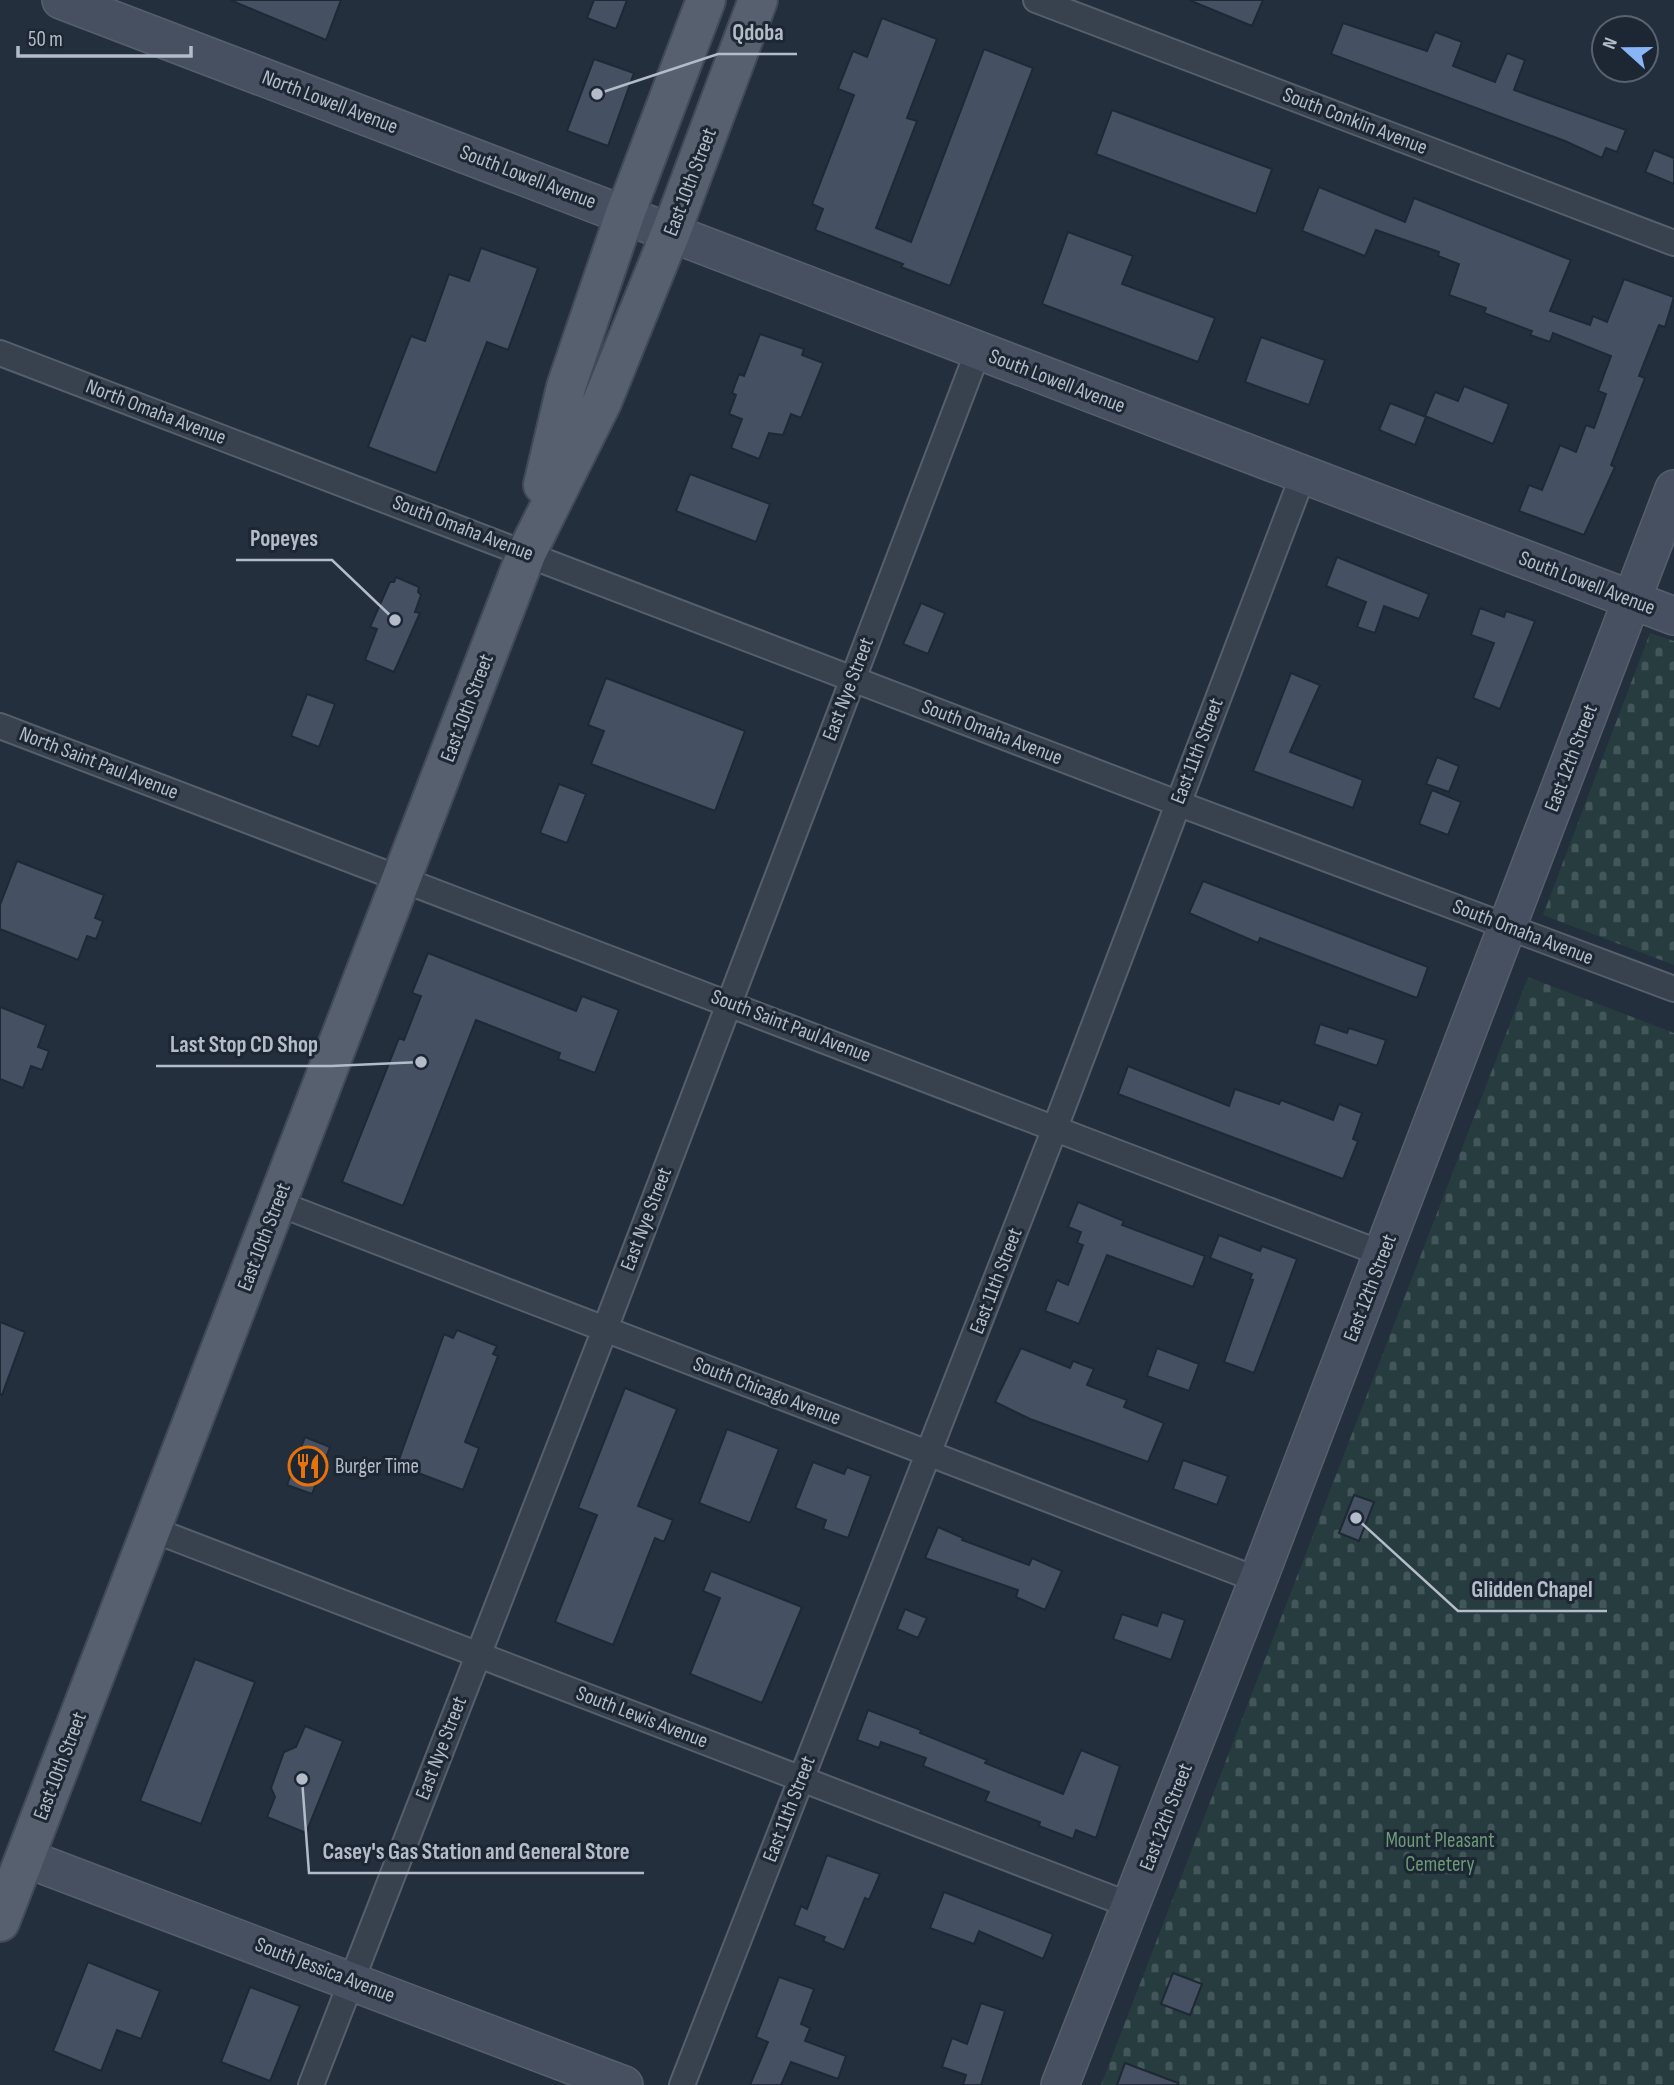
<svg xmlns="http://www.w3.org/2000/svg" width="1674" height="2085" font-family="'Sofia Sans Condensed',sans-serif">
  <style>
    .cemetery { fill: url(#cemetery-stones) }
    .building { fill: #455162; stroke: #1f2835; stroke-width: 2 }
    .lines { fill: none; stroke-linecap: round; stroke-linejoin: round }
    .street-casing { stroke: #565f6c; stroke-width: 28 }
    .secondary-casing { stroke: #565f6c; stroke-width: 40 }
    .primary-casing { stroke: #414a57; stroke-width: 42 }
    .street { stroke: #38414e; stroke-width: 24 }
    .secondary { stroke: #465061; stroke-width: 37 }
    .primary { stroke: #56606e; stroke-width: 38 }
    .labels { text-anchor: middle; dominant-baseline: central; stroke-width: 6; stroke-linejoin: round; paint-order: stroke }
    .street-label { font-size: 21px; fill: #b4bcc9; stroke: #1d2633 }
    .poi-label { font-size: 21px; fill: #b4bcc9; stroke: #1d2633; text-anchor: start }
    .park-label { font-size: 21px; fill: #6b9a76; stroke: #1d2633 }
    .leader { fill: none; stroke: #b4bcc9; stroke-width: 2.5 }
    .callout-dot { fill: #b4bcc9; stroke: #1d2633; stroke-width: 2.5 }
    .callout-label { font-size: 23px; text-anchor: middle; font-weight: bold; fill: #b4bcc9; stroke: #1d2633; stroke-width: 6; stroke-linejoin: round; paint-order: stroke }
  </style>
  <defs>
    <pattern id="cemetery-stones" width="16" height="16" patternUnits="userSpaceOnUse" patternTransform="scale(1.75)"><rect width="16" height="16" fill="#263c3f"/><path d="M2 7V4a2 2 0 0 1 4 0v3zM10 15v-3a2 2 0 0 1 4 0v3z" fill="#435659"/></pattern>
  </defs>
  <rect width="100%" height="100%" fill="#242f3e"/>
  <!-- cemetery -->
  <path class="cemetery" d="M1650,633L1674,641V965L1543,915Z
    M1528,977L1674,1033V2085H1101Z"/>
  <!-- building -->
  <path class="building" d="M230,0H341L326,40Z
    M594,0H627L616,29L587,18Z
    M1189,0H1263L1252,26Z
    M882,18L937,39L907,118L917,121L876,228L911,242L984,49L1033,68L950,286L901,267L903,264L815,230L823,209L812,204L854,95L838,89L853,51L867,57Z
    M1343,23L1427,51L1435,32L1462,42L1453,66L1495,82L1507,53L1525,60L1514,90L1626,130L1617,152L1606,148L1602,158L1565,141L1331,54Z
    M594,59L634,73L608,146L567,131Z
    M1112,110L1272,169L1256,214L1096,154Z
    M1654,150L1674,158V184L1645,172Z
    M1319,187L1405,222L1414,198L1571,260L1550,311L1590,325L1593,316L1607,322L1624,279L1674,297L1665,327L1659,325L1639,376L1645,378L1611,465L1615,467L1584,535L1519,511L1529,485L1542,490L1560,445L1576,452L1586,425L1594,428L1606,394L1598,391L1611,356L1553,333L1550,342L1530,335L1532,331L1484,313L1486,308L1449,295L1459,264L1438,256L1439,252L1376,230L1365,256L1302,231Z
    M1068,232L1133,256L1122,284L1215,318L1198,362L1042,304Z
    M481,248L538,268L508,350L487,342L436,473L368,447L411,336L425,341L449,274L469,281Z
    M760,334L804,349L802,355L823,363L801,418L791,414L783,435L769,433L759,459L731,448L742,419L729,414L736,395L732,393L739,374L744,376Z
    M1261,337L1325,360L1309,405L1245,382Z
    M1464,386L1509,404L1493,444L1425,416L1435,392L1458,401Z
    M1390,403L1426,417L1415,445L1379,430Z
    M690,474L770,504L756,542L676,511Z
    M1337,557L1429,594L1419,619L1384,606L1375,633L1357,627L1366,602L1326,586Z
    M396,577L419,587L418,592L421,595L415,612L420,613L394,672L365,660L377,629L370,627L390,582H394Z
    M921,603L945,613L928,654L903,644Z
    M1480,608L1504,617L1506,611L1535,621L1500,709L1473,698L1494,643L1471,635Z
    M1291,673L1320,685L1290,752L1363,780L1353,808L1253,771Z
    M606,678L745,731L715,811L591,764L604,731L588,725Z
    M307,694L335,704L319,747L291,736Z
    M1437,757L1459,766L1449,792L1426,784Z
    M559,784L586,794L567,843L540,833Z
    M1432,790L1461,802L1448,835L1419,824Z
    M17,861L104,895L95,918L103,921L96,939L87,936L78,960L0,929V905Z
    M1203,881L1428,967L1417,998L1260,938L1258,943L1189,913Z
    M428,953L576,1011L582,996L619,1010L595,1073L558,1059L560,1053L476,1020L403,1206L342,1182L399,1038L404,1040L421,996L412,993Z
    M0,1007L46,1025L38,1047L49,1051L42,1070L31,1066L23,1088L0,1079Z
    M1320,1024L1347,1033L1349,1028L1386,1040L1377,1066L1314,1044Z
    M1128,1066L1229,1106L1235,1089L1279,1104L1281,1100L1333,1120L1339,1104L1362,1113L1353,1139L1358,1141L1343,1179L1118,1094Z
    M1078,1202L1124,1221L1122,1225L1205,1256L1193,1287L1107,1255L1079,1324L1045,1311L1057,1280L1068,1285L1083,1245L1077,1243L1081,1232L1068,1227Z
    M1219,1235L1260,1251L1262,1246L1297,1259L1254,1373L1224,1362L1253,1280L1250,1279L1252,1274L1210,1258Z
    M0,1322L25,1332L2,1395L0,1394Z
    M457,1330L497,1346L493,1354L498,1356L465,1442L479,1448L463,1490L397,1465L444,1334L453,1338Z
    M1021,1348L1070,1368L1073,1361L1094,1369L1087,1385L1127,1400L1124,1407L1164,1423L1148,1462L1030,1419L995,1402Z
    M1157,1348L1199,1364L1189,1391L1147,1376Z
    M625,1388L677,1409L638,1506L673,1520L664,1542L655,1538L613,1645L555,1622L597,1515L578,1508Z
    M727,1429L779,1449L750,1523L699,1503Z
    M305,1437L330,1447L312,1494L287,1485Z
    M1183,1460L1228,1476L1217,1505L1173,1489Z
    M813,1462L844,1474L847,1467L871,1476L848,1538L823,1529L826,1520L795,1508Z
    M1354,1495L1374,1502L1359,1541L1339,1533Z
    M938,1527L963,1538L962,1540L1029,1565L1032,1558L1062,1571L1045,1610L1016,1597L1018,1590L925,1558Z
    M711,1571L802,1607L762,1703L690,1674L720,1598L703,1591Z
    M905,1609L927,1618L918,1638L897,1629Z
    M1162,1612L1185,1620L1171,1660L1113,1639L1122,1614L1157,1626Z
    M195,1659L255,1682L201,1824L140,1801Z
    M868,1710L921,1730L920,1733L987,1760L985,1763L1063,1794L1081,1750L1120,1766L1096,1838L1076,1830L1073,1839L1039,1826L1040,1822L985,1801L989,1792L923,1766L926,1758L881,1742L879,1748L857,1740Z
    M305,1726L343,1741L306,1833L267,1817L275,1797L271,1788L284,1752L296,1747Z
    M827,1855L880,1874L869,1900L865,1898L844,1950L823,1941L825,1937L794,1925L801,1906L807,1909Z
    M944,1892L1053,1934L1043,1959L979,1931L974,1944L930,1928Z
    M88,1962L160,1991L141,2039L117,2030L101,2071L53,2051Z
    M1173,1973L1202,1984L1190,2015L1161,2004Z
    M779,1977L814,1989L801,2024L810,2028L805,2041L846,2056L838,2079L791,2062L781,2085H750L768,2042L756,2037Z
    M250,1987L300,2006L270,2081L221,2062Z
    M981,2003L1005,2011L981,2085H963L966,2075L942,2067L952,2038L967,2044Z
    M1125,2063L1178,2083V2085H1117Z"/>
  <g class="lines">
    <defs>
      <path id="street" d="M1036,0L1674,243
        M0,353L1177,803L1674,989
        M0,726L1383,1254
        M277,1203L1258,1580
        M151,1529L1132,1906
        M311,2085L605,1329L978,351
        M682,2085L1055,1128L1303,475"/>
      <path id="secondary" d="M61,0L1674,616
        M25,1858L624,2085
        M1060,2085L1258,1580L1674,489"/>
      <path id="primary" d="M543,485L566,387L625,214L706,0
        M0,1922L527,552L602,402L671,232L758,0"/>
    </defs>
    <!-- street casing -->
    <use href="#street" class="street-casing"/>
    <!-- secondary casing -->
    <use href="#secondary" class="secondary-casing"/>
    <!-- primary casing -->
    <use href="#primary" class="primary-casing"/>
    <!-- street -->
    <use href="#street" class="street"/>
    <!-- secondary -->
    <use href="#secondary" class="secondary"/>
    <!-- primary -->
    <use href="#primary" class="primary"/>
  </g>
  <!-- icons -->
  <defs>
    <symbol id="restaurant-ring" viewBox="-11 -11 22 22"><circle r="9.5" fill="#1d2633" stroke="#e8710a" stroke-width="1.5"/><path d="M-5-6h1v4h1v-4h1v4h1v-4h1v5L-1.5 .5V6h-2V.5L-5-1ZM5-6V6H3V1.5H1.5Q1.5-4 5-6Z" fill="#e8710a"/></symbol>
  </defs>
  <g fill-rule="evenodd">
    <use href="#restaurant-ring" x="286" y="1444" width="44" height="44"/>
  </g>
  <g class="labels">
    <!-- street labels -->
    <g class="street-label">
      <text transform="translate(330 102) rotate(21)">North Lowell Avenue</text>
      <text transform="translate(1355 121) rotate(21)">South Conklin Avenue</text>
      <text transform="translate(528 177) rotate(21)">South Lowell Avenue</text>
      <text transform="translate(690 182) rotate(-69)">East 10th Street</text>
      <text transform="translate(1057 381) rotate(21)">South Lowell Avenue</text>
      <text transform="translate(156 412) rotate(21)">North Omaha Avenue</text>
      <text transform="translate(463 528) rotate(21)">South Omaha Avenue</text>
      <text transform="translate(1587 583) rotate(21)">South Lowell Avenue</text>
      <text transform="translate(848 689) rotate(-69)">East Nye Street</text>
      <text transform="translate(467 708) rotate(-69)">East 10th Street</text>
      <text transform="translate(992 732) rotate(21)">South Omaha Avenue</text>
      <text transform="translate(1197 751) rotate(-69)">East 11th Street</text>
      <text transform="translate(1571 758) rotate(-69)">East 12th Street</text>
      <text transform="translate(99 763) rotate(21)">North Saint Paul Avenue</text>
      <text transform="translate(1523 932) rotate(21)">South Omaha Avenue</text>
      <text transform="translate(791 1026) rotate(21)">South Saint Paul Avenue</text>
      <text transform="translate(646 1219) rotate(-69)">East Nye Street</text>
      <text transform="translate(264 1237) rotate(-69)">East 10th Street</text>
      <text transform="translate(996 1281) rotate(-69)">East 11th Street</text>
      <text transform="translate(1370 1288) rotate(-69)">East 12th Street</text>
      <text transform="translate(767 1391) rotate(21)">South Chicago Avenue</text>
      <text transform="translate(642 1717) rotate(21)">South Lewis Avenue</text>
      <text transform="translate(441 1748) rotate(-69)">East Nye Street</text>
      <text transform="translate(60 1766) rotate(-69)">East 10th Street</text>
      <text transform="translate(789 1809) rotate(-69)">East 11th Street</text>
      <text transform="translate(1166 1817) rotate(-69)">East 12th Street</text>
      <text transform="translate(325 1970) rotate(21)">South Jessica Avenue</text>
    </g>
    <!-- poi labels -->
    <g class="poi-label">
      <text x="335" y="1466">Burger Time</text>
    </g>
    <!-- park labels -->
    <g class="park-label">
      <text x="1440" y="1840">Mount Pleasant<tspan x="1440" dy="24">Cemetery</tspan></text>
    </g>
  </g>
  <!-- callouts -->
  <path class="leader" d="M597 94L718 54H797M395 620L332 560H236M421 1062L331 1066H156M1356 1518L1458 1611H1607M302 1779L309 1873H644"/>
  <g class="callout-dot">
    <circle cx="597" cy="94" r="7"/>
    <circle cx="395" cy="620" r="7"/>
    <circle cx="421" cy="1062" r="7"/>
    <circle cx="1356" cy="1518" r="7"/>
    <circle cx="302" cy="1779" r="7"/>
  </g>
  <g class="callout-label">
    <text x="758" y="40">Qdoba</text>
    <text x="284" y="546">Popeyes</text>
    <text x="244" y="1052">Last Stop CD Shop</text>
    <text x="1532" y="1597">Glidden Chapel</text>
    <text x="476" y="1859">Casey's Gas Station and General Store</text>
  </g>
  <!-- north arrow -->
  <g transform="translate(1625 49) rotate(291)"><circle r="33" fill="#1d2633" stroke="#59626f" stroke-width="2"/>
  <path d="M0-5L12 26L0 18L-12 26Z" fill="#8ab4f8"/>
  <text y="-10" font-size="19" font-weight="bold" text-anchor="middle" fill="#b4bcc9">N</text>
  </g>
  <!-- scale -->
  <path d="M18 46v10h173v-10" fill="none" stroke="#b4bcc9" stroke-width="3.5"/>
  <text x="28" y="46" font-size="21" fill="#b4bcc9" stroke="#1d2633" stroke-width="5" paint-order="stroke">50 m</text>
</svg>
